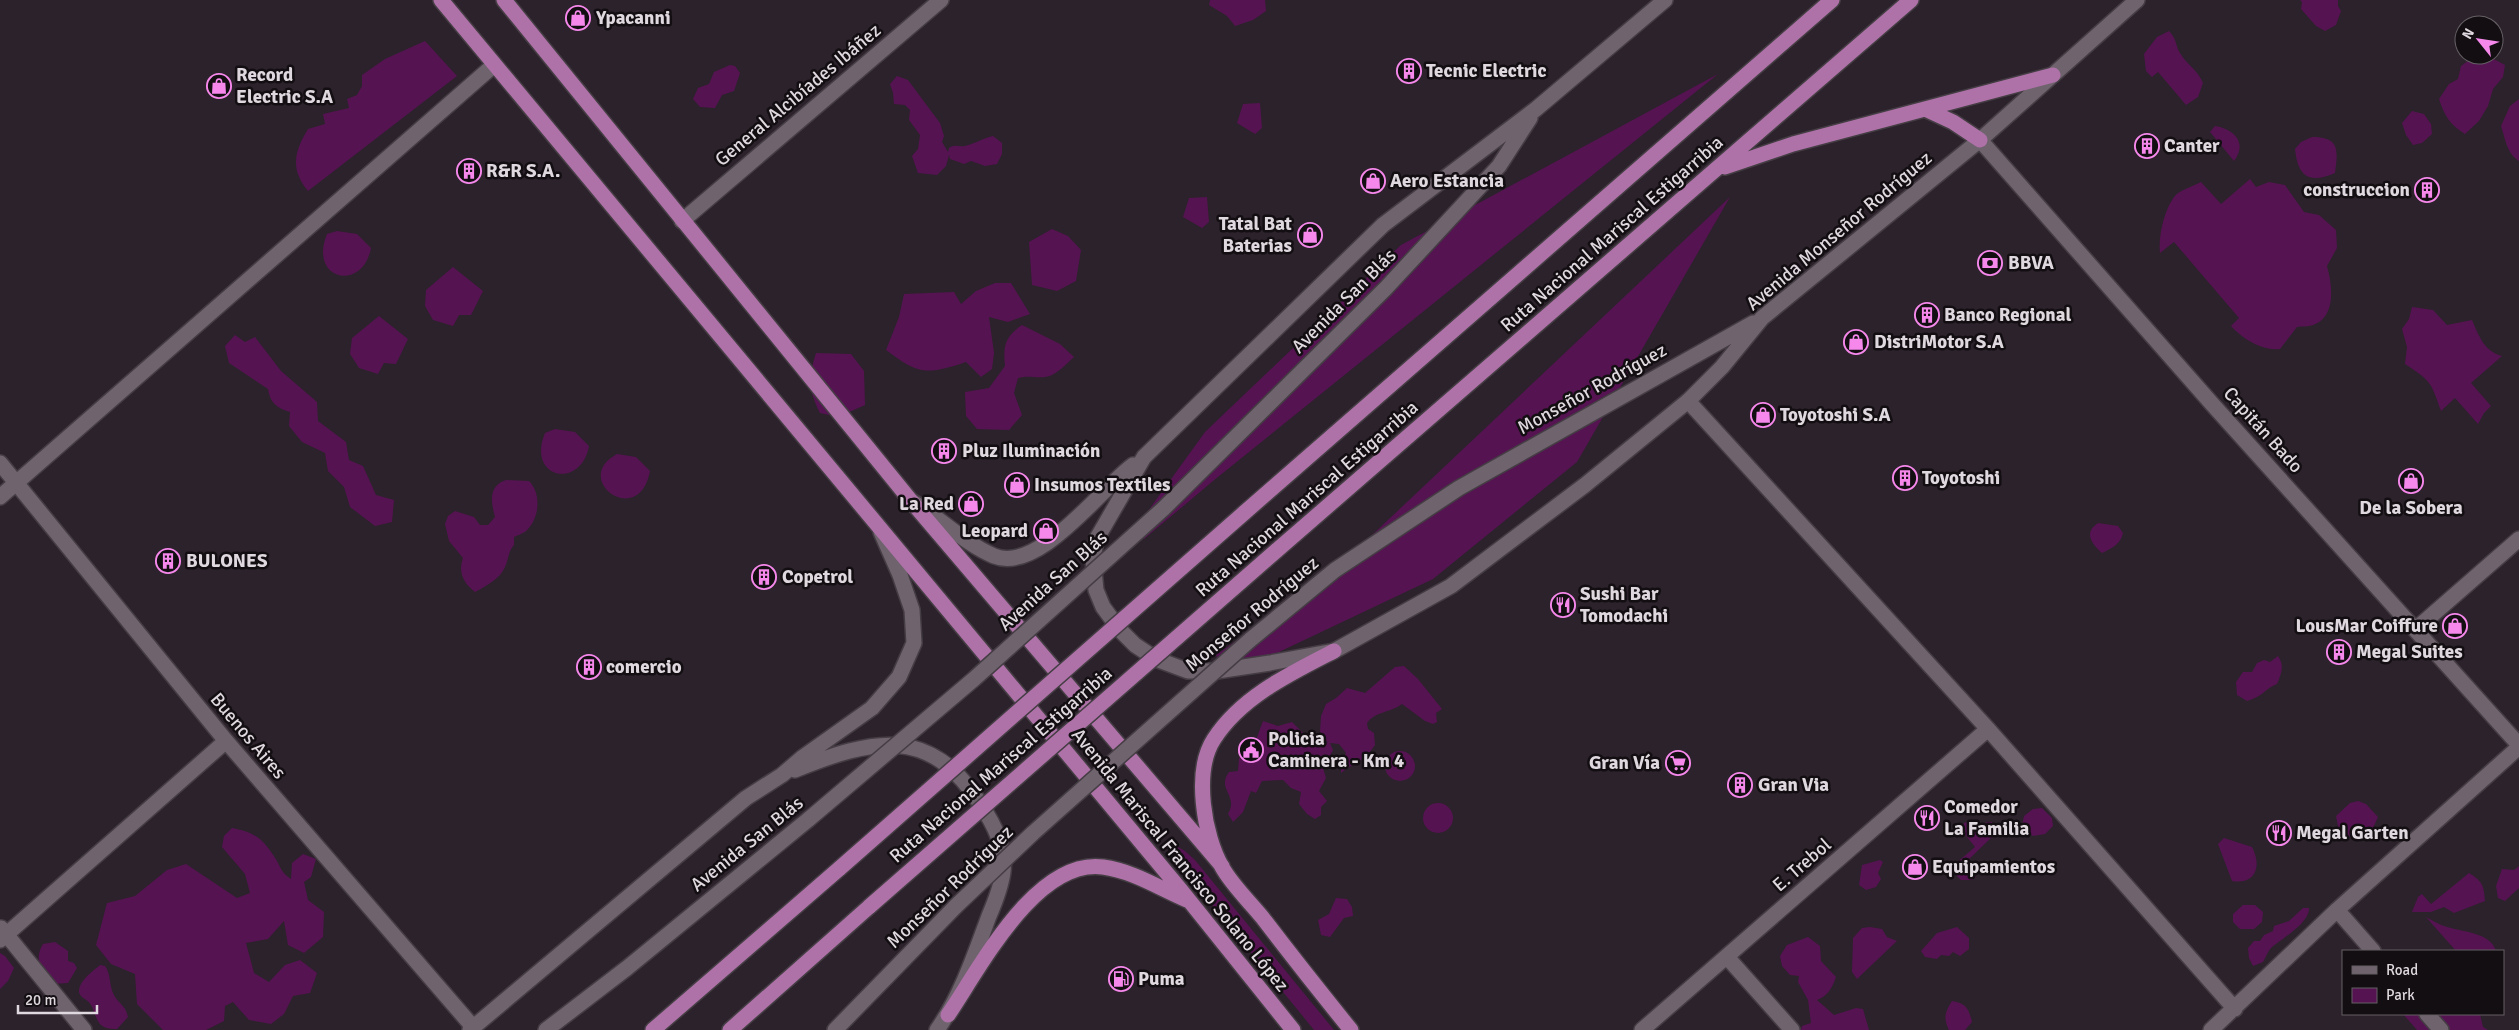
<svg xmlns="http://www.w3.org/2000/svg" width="2519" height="1030" font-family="Signika,sans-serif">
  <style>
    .green { fill: #551352 }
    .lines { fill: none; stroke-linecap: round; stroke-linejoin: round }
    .minor-casing { stroke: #453d44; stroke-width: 18 }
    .tertiary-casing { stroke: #453d44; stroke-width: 18 }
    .trunk-casing { stroke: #453d44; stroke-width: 18 }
    .minor { stroke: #6f636e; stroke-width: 15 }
    .tertiary { stroke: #6f636e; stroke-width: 15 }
    .trunk { stroke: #ae72a8; stroke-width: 15 }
    .tertiary-bridge-casing { stroke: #453d44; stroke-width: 18; stroke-linecap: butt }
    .trunk-bridge-casing { stroke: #453d44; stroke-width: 18; stroke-linecap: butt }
    .tertiary-bridge { stroke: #6f636e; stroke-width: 15 }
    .trunk-bridge { stroke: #ae72a8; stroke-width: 15 }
    .labels { text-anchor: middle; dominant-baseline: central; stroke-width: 5; stroke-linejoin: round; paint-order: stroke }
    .poi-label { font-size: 19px; font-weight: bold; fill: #dfd8de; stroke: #120e11; text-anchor: start }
    .street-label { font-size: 19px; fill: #dfd8de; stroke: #120e11 }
  </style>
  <rect width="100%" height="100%" fill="#2c222b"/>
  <!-- green -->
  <path class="green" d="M1210,0H1265L1266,11L1253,20L1235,26L1227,16L1209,5Z
    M2300,0H2338V6L2341,11L2336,25L2325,31L2316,26L2301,9L2302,2Z
    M2169,31C2178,41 2175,45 2180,53C2187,65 2197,69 2203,83L2198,97L2186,105L2158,72L2152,77L2146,71L2144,54L2157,37Z
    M425,41L457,76L308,191C290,169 294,152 308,129L325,124L323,114L349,108L347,99L357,95L362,86V75L385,59Z
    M2486,55L2505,65L2503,77L2493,89L2488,106L2479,121L2465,134C2450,125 2444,115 2439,99L2449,84L2458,79L2461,66L2472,58Z
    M730,65L735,66L740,73L734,91L722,95L715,108L700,107L693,99L698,88L709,84L714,72Z
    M1718,74L1213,481L1144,539L1135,529L1205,432L1401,245Z
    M897,76L908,80L940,123L944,136L942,142L948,152L949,148C955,144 959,147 965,146C971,145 984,138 993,136L1002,143V154L997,164L985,166L971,161L964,164L950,159L949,155L946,166L937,175L918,173L912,156L918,149L920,135L909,120L910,110L905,105L894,104L893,93L890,84Z
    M2519,99V161C2507,154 2505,138 2501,126L2510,106Z
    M1260,103L1262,128L1255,134L1237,123L1243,104Z
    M2412,111L2424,114L2431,124L2432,134L2422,143L2413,145L2406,135L2402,123Z
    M2215,126C2234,129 2248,143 2234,161L2210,132Z
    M2312,137C2340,137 2338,150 2335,173C2309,184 2298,177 2295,149L2301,142Z
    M2250,179L2256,187L2269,182L2285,185L2304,212L2319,215L2336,230L2337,248L2327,266C2332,284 2337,317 2313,325C2308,327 2302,326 2297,327L2280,349C2262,351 2243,339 2231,326L2239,318L2174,242L2160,253C2158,237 2164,211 2174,197C2179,190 2194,186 2201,182L2221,204Z
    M1207,197L1209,222L1202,228L1183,217L1189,198Z
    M1730,197L1577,462L1433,579L1226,677L1216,655L1335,570Z
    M1052,229L1068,236L1081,250L1076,281L1057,291L1032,285L1029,242Z
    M337,231L357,234L371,248C363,292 308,281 327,234Z
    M453,267L483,291L471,315H459L453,326L433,320L425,306L426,290Z
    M995,283H1011L1030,314L1008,322L989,317L994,353L992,369L981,377L966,362C927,375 919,375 886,350L899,317L904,294L954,292L961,304L976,291Z
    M2412,307L2433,310L2447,325L2472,320C2479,336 2484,351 2502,356L2471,383L2491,406L2484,413L2478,424L2455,398L2441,411C2431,382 2431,381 2405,364L2407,347L2402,329L2409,319Z
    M379,316L408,339L396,364L384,363L378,374L359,368L350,354L352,338Z
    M1022,325L1060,344L1074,357C1066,364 1056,376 1045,377C1034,378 1029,375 1018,378L1014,393L1022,415L1009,430L977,429L966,416L965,392L989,388L1005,366C1003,345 1005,337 1022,325Z
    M235,335L245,342L255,337L281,371L317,402L318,421L346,442L349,460L363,466L376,495L394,500L392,522L375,526L350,507L344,487L328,471L325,453L302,442L289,426L290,412C277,408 270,403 268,389L229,363L225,346Z
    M816,353L851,354L864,371L865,405L838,417L820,413C808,389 808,379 816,353Z
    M555,429L575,432L589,446C581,490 526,479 545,433Z
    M617,454L636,457L650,471C639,530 570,479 617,454Z
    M506,480L529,481C541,493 540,516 528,529C525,533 518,535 514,537V545C508,551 509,559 505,567C500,579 486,586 475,592C463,583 458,572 463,558L449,541L445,524L448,516L455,511L474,517L480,525H488L495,517C491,502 488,486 506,480Z
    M2098,523L2118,526L2123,533C2121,544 2112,548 2102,553C2092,544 2083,533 2098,523Z
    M2278,656C2285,666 2281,674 2277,684C2263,690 2264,696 2247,701L2237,695L2236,682L2243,672H2252L2257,663L2264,660L2270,662Z
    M1404,666L1418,679L1442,709L1436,713L1437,722L1433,724L1425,721L1402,704C1390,713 1376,711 1367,723L1368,729L1374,733L1375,745C1363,763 1356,761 1341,773V765L1346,753L1339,744L1330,743L1333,750L1323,768L1326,778L1319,791L1327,801L1321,807V815L1315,819L1307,814L1299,804L1301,792L1291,788L1283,780L1262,781L1256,793L1251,791L1243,812L1233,822L1228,814C1239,795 1216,790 1229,772L1238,771L1239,758L1247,754L1257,742V737L1263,721L1278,726L1292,722L1305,735L1328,743L1320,732L1321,716L1326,704L1336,698L1347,688L1365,693L1395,667Z
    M1385 766a15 15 0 1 1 30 0a15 15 0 1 1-30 0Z
    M2358,801L2366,804L2378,817L2373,828L2361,838L2347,836L2338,826L2336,816L2350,803Z
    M1423 818a15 15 0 1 1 30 0a15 15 0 1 1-30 0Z
    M2042,808L2052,818L2053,826L2045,834L2033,836L2022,826L2024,816L2033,809Z
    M1966,822L1975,831L1987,822H1992L1997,832L1964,864L1976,877L1972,880H1961L1956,875L1954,865L1975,847L1959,827Z
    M232,828C257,833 263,839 277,861C281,869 283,874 291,879L292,863L303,854L316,859L311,877L304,882L308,900L324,912L323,937L304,953L288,945L284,921L268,939L246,943L254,973L269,982L285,965L300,960L317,973L310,993L293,996L284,1014L271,1024L249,1020L233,1002L225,1006L224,1021L206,1030H163L137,1004L135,974L111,964L96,945L107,903L135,896L167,870L186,864L237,898L250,893L245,874L222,847L224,836Z
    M2224,838L2252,847C2262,866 2256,885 2232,881L2218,844Z
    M1173,844L1185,851L1195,860L1334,1030H1314L1183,869L1175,857Z
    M1880,860L1883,862L1878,873L1881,879L1876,887L1866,890L1859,885L1862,865Z
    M2519,866V888L2505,901L2498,898L2496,886L2502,869L2514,870Z
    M2469,873C2482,881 2484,885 2485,901L2454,913L2444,907L2431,912H2412L2418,897L2422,894L2431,904Z
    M1336,898L1347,899L1352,907L1353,916L1344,918L1330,937L1321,935L1318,920L1329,914Z
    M2243,905H2255L2263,912L2262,922L2254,929H2240L2233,922V914Z
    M2303,908H2309C2310,923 2281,939 2271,948C2268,951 2266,957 2263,962L2253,966L2249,958L2248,948L2254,941H2260L2264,935L2273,931L2274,926L2289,921Z
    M2426,917C2432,920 2438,924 2444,926C2461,932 2491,932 2496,951H2456Z
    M1870,927L1882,929L1887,937L1897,941L1857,979L1852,972L1853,938L1862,928Z
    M1957,927L1969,938V949L1960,956L1953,952L1949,956L1941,955L1937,959L1925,957L1921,951L1937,933Z
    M1808,937L1820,946L1821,961L1836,977C1832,988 1828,996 1817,1000L1834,1015L1856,1008L1863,1009L1869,1030H1801L1802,1026L1811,1023L1808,1000L1798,982L1799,976L1790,975L1782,966L1780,956L1787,945Z
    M55,942L68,951V961L74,963L77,968L68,983L53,984C42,972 33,960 43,944Z
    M0,953L5,956L14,968L8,981L0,989Z
    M100,965L105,966C111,974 109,984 113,993C117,1003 126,1005 128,1017L117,1029C95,1030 98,1017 91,1005C88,999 78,998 79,990C80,980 93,971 100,965Z
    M1952,1001C1966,1003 1969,1009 1972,1022L1965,1030H1949C1943,1018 1945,1012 1952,1001Z
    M2403,1014H2480L2483,1027L2488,1030H2417Z"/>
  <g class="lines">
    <defs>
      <path id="minor" d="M1980,140L2213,405L2519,745
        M682,221L941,0
        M1688,401L1988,729L2235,1009
        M0,463L226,741L473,1027
        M0,497L494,65
        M2416,629L2519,539
        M2337,910L2373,951
        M1,928L84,1030
        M0,940L226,741
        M1727,957L1792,1030
        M2427,1014L2441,1030
        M1642,1030L1988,729
        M2211,1030L2337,910L2519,747"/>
      <path id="tertiary" d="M1665,0L1536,109L1383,225L1144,457L1096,540L1093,560L1096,590L1103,607L1120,630L1135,645L1156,659L1188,671H1217L1270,663L1334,651L1451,586L1585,485L1688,401L1722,367L1762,318L1980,140L2137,0
        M911,501C940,517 963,543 994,556C1039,574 1101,488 1133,465
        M1163,509L1386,288L1499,166L1530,118
        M1250,640L1335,570L1459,488L1753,323
        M795,770C872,739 930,724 981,805C994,824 1006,849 1003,872C1001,887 995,902 989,916C975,954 961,996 937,1030
        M470,1030L746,798L782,775L803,757L872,708L899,677L914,643L912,610L900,575L881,532
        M546,1030L627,968L809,819
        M835,1030L956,906"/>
      <path id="trunk" d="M441,0L1180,889L1293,1030
        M504,0L911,501L1222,866
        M1925,109L1953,122L1980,140
        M1725,167L1793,144L2053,75
        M1244,513L1832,0
        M1276,551L1911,0
        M1334,651C1291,673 1241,697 1214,739C1193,771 1204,836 1222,867C1232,885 1249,901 1262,917C1291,955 1321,993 1351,1030
        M948,1015C980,968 1036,858 1103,867C1133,871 1159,888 1187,900
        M653,1030L840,868
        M730,1030L870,906"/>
    </defs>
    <!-- minor casing -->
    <use href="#minor" class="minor-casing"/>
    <!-- tertiary casing -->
    <use href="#tertiary" class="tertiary-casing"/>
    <!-- trunk casing -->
    <use href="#trunk" class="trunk-casing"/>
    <!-- minor -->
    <use href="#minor" class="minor"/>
    <!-- tertiary -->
    <use href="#tertiary" class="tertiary"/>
    <!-- trunk -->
    <use href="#trunk" class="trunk"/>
    <defs>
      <path id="tertiary-bridge" d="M809,819L974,679L1163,509
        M956,906L1033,833L1250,640"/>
      <path id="trunk-bridge" d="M840,868L1244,513
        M870,906L1276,551"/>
    </defs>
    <!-- tertiary-bridge casing -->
    <use href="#tertiary-bridge" class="tertiary-bridge-casing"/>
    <!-- trunk-bridge casing -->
    <use href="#trunk-bridge" class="trunk-bridge-casing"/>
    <!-- tertiary-bridge -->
    <use href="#tertiary-bridge" class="tertiary-bridge"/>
    <!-- trunk-bridge -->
    <use href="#trunk-bridge" class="trunk-bridge"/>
  </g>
  <!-- icons -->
  <defs>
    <symbol id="shop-ring" viewBox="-11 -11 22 22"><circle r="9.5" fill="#120e11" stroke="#f688ec" stroke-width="1.5"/><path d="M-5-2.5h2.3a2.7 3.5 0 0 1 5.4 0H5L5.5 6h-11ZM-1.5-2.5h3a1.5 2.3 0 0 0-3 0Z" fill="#f688ec"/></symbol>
    <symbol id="building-ring" viewBox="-11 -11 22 22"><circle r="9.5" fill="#120e11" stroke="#f688ec" stroke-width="1.5"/><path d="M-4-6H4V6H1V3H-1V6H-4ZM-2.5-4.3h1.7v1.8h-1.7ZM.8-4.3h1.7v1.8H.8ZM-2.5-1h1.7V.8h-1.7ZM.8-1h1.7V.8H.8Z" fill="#f688ec"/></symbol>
    <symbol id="bank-ring" viewBox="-11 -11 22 22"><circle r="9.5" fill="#120e11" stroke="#f688ec" stroke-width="1.5"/><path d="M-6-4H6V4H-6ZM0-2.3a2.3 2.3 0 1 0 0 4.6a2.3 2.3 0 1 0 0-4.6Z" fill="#f688ec"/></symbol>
    <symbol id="restaurant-ring" viewBox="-11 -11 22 22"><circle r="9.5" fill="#120e11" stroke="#f688ec" stroke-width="1.5"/><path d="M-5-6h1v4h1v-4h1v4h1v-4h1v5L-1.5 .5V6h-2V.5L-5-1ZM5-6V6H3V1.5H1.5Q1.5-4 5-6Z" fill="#f688ec"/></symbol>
    <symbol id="civic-ring" viewBox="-11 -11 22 22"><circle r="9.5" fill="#120e11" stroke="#f688ec" stroke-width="1.5"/><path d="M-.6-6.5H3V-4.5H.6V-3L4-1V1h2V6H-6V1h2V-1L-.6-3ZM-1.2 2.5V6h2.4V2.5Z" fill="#f688ec"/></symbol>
    <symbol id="supermarket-ring" viewBox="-11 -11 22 22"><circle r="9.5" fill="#120e11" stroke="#f688ec" stroke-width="1.5"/><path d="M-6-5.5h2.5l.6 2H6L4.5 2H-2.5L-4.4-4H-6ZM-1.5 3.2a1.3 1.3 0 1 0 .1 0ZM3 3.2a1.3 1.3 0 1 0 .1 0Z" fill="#f688ec"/></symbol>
    <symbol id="fuel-ring" viewBox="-11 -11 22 22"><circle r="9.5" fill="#120e11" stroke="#f688ec" stroke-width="1.5"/><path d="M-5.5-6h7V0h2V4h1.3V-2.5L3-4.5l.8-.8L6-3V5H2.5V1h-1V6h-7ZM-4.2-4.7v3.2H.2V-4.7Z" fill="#f688ec"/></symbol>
  </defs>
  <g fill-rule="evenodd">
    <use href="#shop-ring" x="564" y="4" width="28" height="28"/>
    <use href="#building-ring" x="1395" y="57" width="28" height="28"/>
    <use href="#shop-ring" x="205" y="72" width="28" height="28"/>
    <use href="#building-ring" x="2133" y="132" width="28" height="28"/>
    <use href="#building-ring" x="455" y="157" width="28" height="28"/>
    <use href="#shop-ring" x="1359" y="167" width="28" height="28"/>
    <use href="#building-ring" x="2413" y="176" width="28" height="28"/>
    <use href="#shop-ring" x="1296" y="221" width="28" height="28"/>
    <use href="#bank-ring" x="1976" y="249" width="28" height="28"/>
    <use href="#building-ring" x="1913" y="301" width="28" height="28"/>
    <use href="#shop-ring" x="1842" y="328" width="28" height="28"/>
    <use href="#shop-ring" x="1749" y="401" width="28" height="28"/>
    <use href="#building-ring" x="930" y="437" width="28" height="28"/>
    <use href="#building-ring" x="1891" y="464" width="28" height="28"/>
    <use href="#shop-ring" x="2397" y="467" width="28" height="28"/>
    <use href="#shop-ring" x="1003" y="471" width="28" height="28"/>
    <use href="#shop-ring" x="957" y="490" width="28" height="28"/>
    <use href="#shop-ring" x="1032" y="517" width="28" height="28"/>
    <use href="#building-ring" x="154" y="547" width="28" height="28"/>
    <use href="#building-ring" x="750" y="563" width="28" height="28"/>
    <use href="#restaurant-ring" x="1549" y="591" width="28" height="28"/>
    <use href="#shop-ring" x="2441" y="612" width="28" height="28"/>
    <use href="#building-ring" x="2325" y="638" width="28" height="28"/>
    <use href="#building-ring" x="575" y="653" width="28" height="28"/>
    <use href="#civic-ring" x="1237" y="736" width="28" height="28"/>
    <use href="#supermarket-ring" x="1664" y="749" width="28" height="28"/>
    <use href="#building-ring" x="1726" y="771" width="28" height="28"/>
    <use href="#restaurant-ring" x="1913" y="804" width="28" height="28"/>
    <use href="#restaurant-ring" x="2265" y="819" width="28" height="28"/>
    <use href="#shop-ring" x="1901" y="853" width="28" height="28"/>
    <use href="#fuel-ring" x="1107" y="965" width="28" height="28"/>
  </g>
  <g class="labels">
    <!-- poi labels -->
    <g class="poi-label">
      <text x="596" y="18">Ypacanni</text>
      <text x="1426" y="71">Tecnic Electric</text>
      <text x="236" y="75">Record<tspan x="236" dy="22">Electric S.A</tspan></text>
      <text x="2164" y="146">Canter</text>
      <text x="486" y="171">R&amp;R S.A.</text>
      <text x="1390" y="181">Aero Estancia</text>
      <text x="2410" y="190" text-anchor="end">construccion</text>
      <text x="1292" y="224" text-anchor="end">Tatal Bat<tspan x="1292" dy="22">Baterias</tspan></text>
      <text x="2008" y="263">BBVA</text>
      <text x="1944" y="315">Banco Regional</text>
      <text x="1874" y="342">DistriMotor S.A</text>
      <text x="1780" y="415">Toyotoshi S.A</text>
      <text x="962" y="451">Pluz Iluminación</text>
      <text x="1922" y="478">Toyotoshi</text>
      <text x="1034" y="485">Insumos Textiles</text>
      <text x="954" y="504" text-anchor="end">La Red</text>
      <text x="2411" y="508" text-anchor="middle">De la Sobera</text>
      <text x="1028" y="531" text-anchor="end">Leopard</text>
      <text x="186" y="561">BULONES</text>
      <text x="782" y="577">Copetrol</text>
      <text x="1580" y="594">Sushi Bar<tspan x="1580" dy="22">Tomodachi</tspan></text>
      <text x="2438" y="626" text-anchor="end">LousMar Coiffure</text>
      <text x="2356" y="652">Megal Suites</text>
      <text x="606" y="667">comercio</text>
      <text x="1268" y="739">Policia<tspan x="1268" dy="22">Caminera - Km 4</tspan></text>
      <text x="1660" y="763" text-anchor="end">Gran Vía</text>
      <text x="1758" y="785">Gran Via</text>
      <text x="1944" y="807">Comedor<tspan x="1944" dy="22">La Familia</tspan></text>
      <text x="2296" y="833">Megal Garten</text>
      <text x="1932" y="867">Equipamientos</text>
      <text x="1138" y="979">Puma</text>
    </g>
    <!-- street labels -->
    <g class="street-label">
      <text transform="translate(798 95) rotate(-40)">General Alcibíades Ibáñez</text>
      <text transform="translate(1839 231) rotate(-40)">Avenida Monseñor Rodríguez</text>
      <text transform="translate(1612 234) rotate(-41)">Ruta Nacional Mariscal Estigarribia</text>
      <text transform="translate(1344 301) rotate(-45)">Avenida San Blás</text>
      <text transform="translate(1592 389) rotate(-29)">Monseñor Rodríguez</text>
      <text transform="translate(2263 430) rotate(48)">Capitán Bado</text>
      <text transform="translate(1307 499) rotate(-41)">Ruta Nacional Mariscal Estigarribia</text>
      <text transform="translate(1053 581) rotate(-42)">Avenida San Blás</text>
      <text transform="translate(1252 614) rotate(-40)">Monseñor Rodríguez</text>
      <text transform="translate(248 736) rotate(50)">Buenos Aires</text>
      <text transform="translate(1001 765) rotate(-41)">Ruta Nacional Mariscal Estigarribia</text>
      <text transform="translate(747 844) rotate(-39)">Avenida San Blás</text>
      <text transform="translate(1180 860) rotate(51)">Avenida Mariscal Francisco Solano López</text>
      <text transform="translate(1802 865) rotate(-41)">E. Trebol</text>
      <text transform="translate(950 887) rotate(-44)">Monseñor Rodríguez</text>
    </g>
  </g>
  <!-- legend -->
  <rect x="2342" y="950" width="162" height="65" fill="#120e11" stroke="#645f63"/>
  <rect x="2352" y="966" width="25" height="8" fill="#6f636e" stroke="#645f63"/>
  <text x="2386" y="975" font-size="15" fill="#dfd8de">Road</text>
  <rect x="2352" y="988" width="25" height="15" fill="#551352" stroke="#645f63"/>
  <text x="2386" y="1000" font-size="15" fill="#dfd8de">Park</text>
  <!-- north arrow -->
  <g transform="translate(2479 40) rotate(300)"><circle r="24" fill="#120e11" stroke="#645f63"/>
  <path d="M0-4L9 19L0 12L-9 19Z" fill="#f688ec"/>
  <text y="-8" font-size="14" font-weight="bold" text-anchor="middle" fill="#dfd8de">N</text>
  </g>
  <!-- scale -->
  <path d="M18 1005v8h79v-8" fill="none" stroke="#dfd8de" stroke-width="2.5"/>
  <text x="25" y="1005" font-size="15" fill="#dfd8de" stroke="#120e11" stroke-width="4" paint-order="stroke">20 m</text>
</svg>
